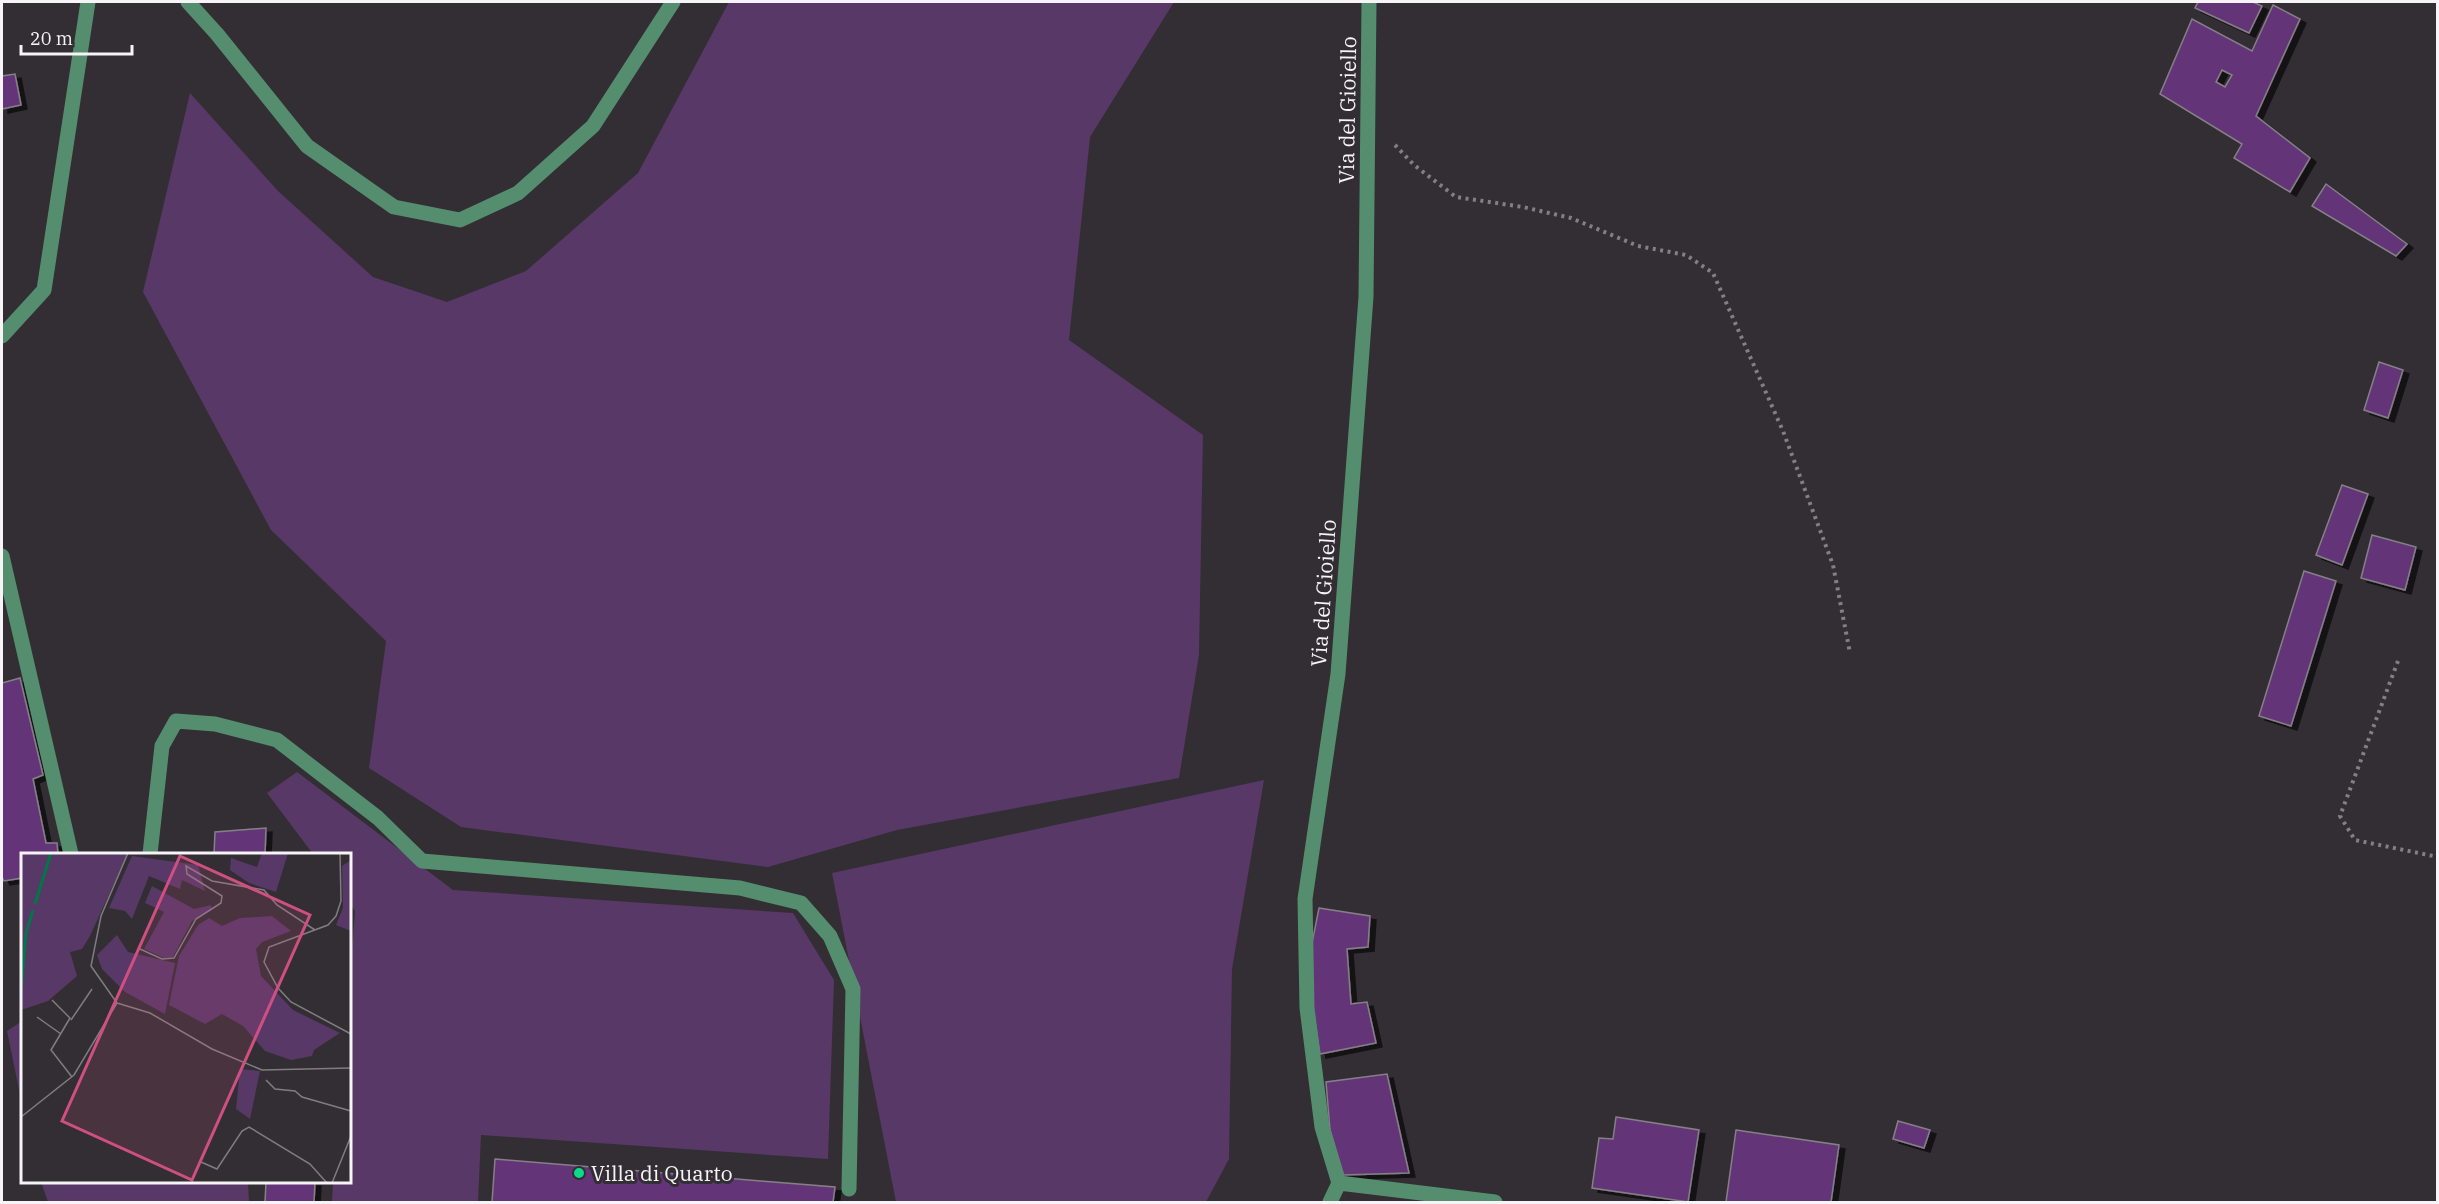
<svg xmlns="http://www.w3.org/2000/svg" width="2439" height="1204" font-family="'IBM Plex Serif',serif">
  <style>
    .green { fill: #583867 }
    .building { fill: #633678; stroke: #848086; stroke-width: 1.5; fill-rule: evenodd; filter: url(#shadow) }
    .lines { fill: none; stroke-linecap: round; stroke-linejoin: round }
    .path { stroke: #838084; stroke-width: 4; stroke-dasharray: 3 4.5; stroke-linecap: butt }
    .minor { stroke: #548e6e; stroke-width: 15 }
    .poi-dot { fill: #0dd98a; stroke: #322e33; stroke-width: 2 }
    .labels { text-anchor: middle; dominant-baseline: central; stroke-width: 6; stroke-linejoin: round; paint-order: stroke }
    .street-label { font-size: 21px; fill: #f6f4f7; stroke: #322e33 }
    .poi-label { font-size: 21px; fill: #f6f4f7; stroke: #322e33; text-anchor: start }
    .inset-river { fill: none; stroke: #007649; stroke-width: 3 }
    .inset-road { fill: none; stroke: #807d81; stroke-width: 1.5 }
    .view { fill: #cf4f82; fill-opacity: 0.15; stroke: #cf4f82; stroke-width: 3 }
    .inset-edge { fill: none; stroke: #f6f4f7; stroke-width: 3 }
  </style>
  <defs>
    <filter id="shadow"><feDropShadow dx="6" dy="4" stdDeviation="0" flood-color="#0009"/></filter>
  </defs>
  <rect width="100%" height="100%" fill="#322e33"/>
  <!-- green -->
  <path class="green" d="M729,2H1174L1090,137L1069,340L1203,435L1199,655L1179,778L897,830L768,867L461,827L369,768L386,641L271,530L143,292L190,93L278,191L373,277L447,302L526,271L638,173Z
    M297,772L453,890L793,913L834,980L828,1159L481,1135L478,1202H332L333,1182H350V975L355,911L350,904V854H313L267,793Z
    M1264,780L1232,969L1229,1159L1206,1202H896L832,873Z
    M22,1021V1104L7,1031Z
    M41,1182H248L249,1202H48Z"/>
  <!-- building -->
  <path class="building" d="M2198,2H2253L2262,6L2249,33L2195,8Z
    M2273,5L2300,19L2256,116L2310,158L2290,192L2234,158L2242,144L2160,94L2192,19L2252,51ZM2222,70L2232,75L2225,87L2216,82Z
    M15,74L21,105L2,109V76Z
    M2326,184L2407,244L2396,256L2312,206Z
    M2379,362L2403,370L2388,418L2364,410Z
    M2342,485L2368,494L2342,565L2316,555Z
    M2372,535L2416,547L2405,590L2361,578Z
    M2304,571L2336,581L2291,726L2259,716Z
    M20,678L43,775L33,779L46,843H57L58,854H22V878L4,881L2,877V683Z
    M266,828L265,854H214L215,832Z
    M1319,908L1370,916L1368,947L1347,949L1351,1004L1367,1002L1376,1043L1320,1054L1312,1002L1311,948Z
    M1387,1074L1409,1173L1343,1175L1330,1130L1326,1082Z
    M1616,1117L1699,1130L1688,1202L1592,1188L1599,1138L1613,1139Z
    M1898,1121L1930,1130L1924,1148L1893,1139Z
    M1736,1130L1839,1145L1831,1202H1726Z
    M495,1159L835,1187L833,1202H492Z
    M266,1182H315L314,1202H265Z"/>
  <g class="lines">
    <!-- path -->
    <path class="path" d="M1395,145L1414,165L1456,197L1523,207L1571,218L1638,246L1686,255L1713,273L1783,431L1833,565L1850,653
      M2398,661L2340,816L2355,840L2438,857"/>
    <!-- minor -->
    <path class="minor" d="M188,2L217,34L307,146L394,207L460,220L518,193L593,126L673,2
      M2,336L44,290L88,2
      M2,556L71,854
      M150,854L162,746L176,721L215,724L277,740L378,818L422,861L740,888L801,903L830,936L853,989L849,1189
      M1339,1183L1322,1127L1307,1008L1305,899L1338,674L1366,297L1369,2
      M1330,1202L1339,1183L1495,1202"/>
  </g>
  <!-- markers -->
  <circle class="poi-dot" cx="579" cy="1173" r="6"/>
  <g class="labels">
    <!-- street labels -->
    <g class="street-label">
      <text transform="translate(1347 110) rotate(-89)">Via del Gioiello</text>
      <text transform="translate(1323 593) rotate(-86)">Via del Gioiello</text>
    </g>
    <!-- poi labels -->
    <g class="poi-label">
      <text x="591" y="1173">Villa di Quarto</text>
    </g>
  </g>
  <!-- overview -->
  <g transform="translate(21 853)">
    <rect width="330" height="330" fill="#322e33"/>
    <path d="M0,0H107L69,83L61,96L49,99L56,123L27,148L3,156H0ZM241,0H267L255,39L228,30L209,17L210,5L236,14ZM111,3L177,12L184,38L161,27L159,36L128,23L111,66L104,58L88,55ZM330,7V78L315,72L322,55L321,13ZM131,33L173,56L190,52L191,57L171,68L152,104L143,105L123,96L143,59L124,50ZM251,63L270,78L241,89L235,96L240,123L272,157L319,180L293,197L291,203L270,207L244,198L222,173L201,161L184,171L148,152L158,103L177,72L188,65L201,73L219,65ZM96,82L107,99L154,110L144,161L104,139L81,116L76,102ZM219,216L239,218L229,266L215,256Z" fill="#583867"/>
    <path class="inset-river" d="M14,51L30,0M0,138L5,80L12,57"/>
    <path class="inset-road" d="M319,0L320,48L315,63L307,72L248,94L243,109L257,135L270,149L330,181M119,96L141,106L153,105L175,66L200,50L201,43L166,21L165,13L191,28L243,37L256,52L294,77M31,147L49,165L30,197L51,224M96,150L129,160L191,196L241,217L330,215M16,164L40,181M50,167L71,136M245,227L254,236L274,238L281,244L330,258M0,264L53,222L96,150L70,113L80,63L107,0M180,309L196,316L221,278L228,274L289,311L306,330M311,330L330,283"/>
    <path class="view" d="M159,3L289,62L171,327L41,268Z"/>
    <rect width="330" height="330" class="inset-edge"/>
  </g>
  <!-- border -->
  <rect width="2439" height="1204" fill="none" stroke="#f6f4f7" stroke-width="6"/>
  <!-- scale -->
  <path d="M21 45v9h111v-9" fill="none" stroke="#f6f4f7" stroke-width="3"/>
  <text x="30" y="45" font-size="18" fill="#f6f4f7" stroke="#322e33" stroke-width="4.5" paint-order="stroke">20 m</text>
</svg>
